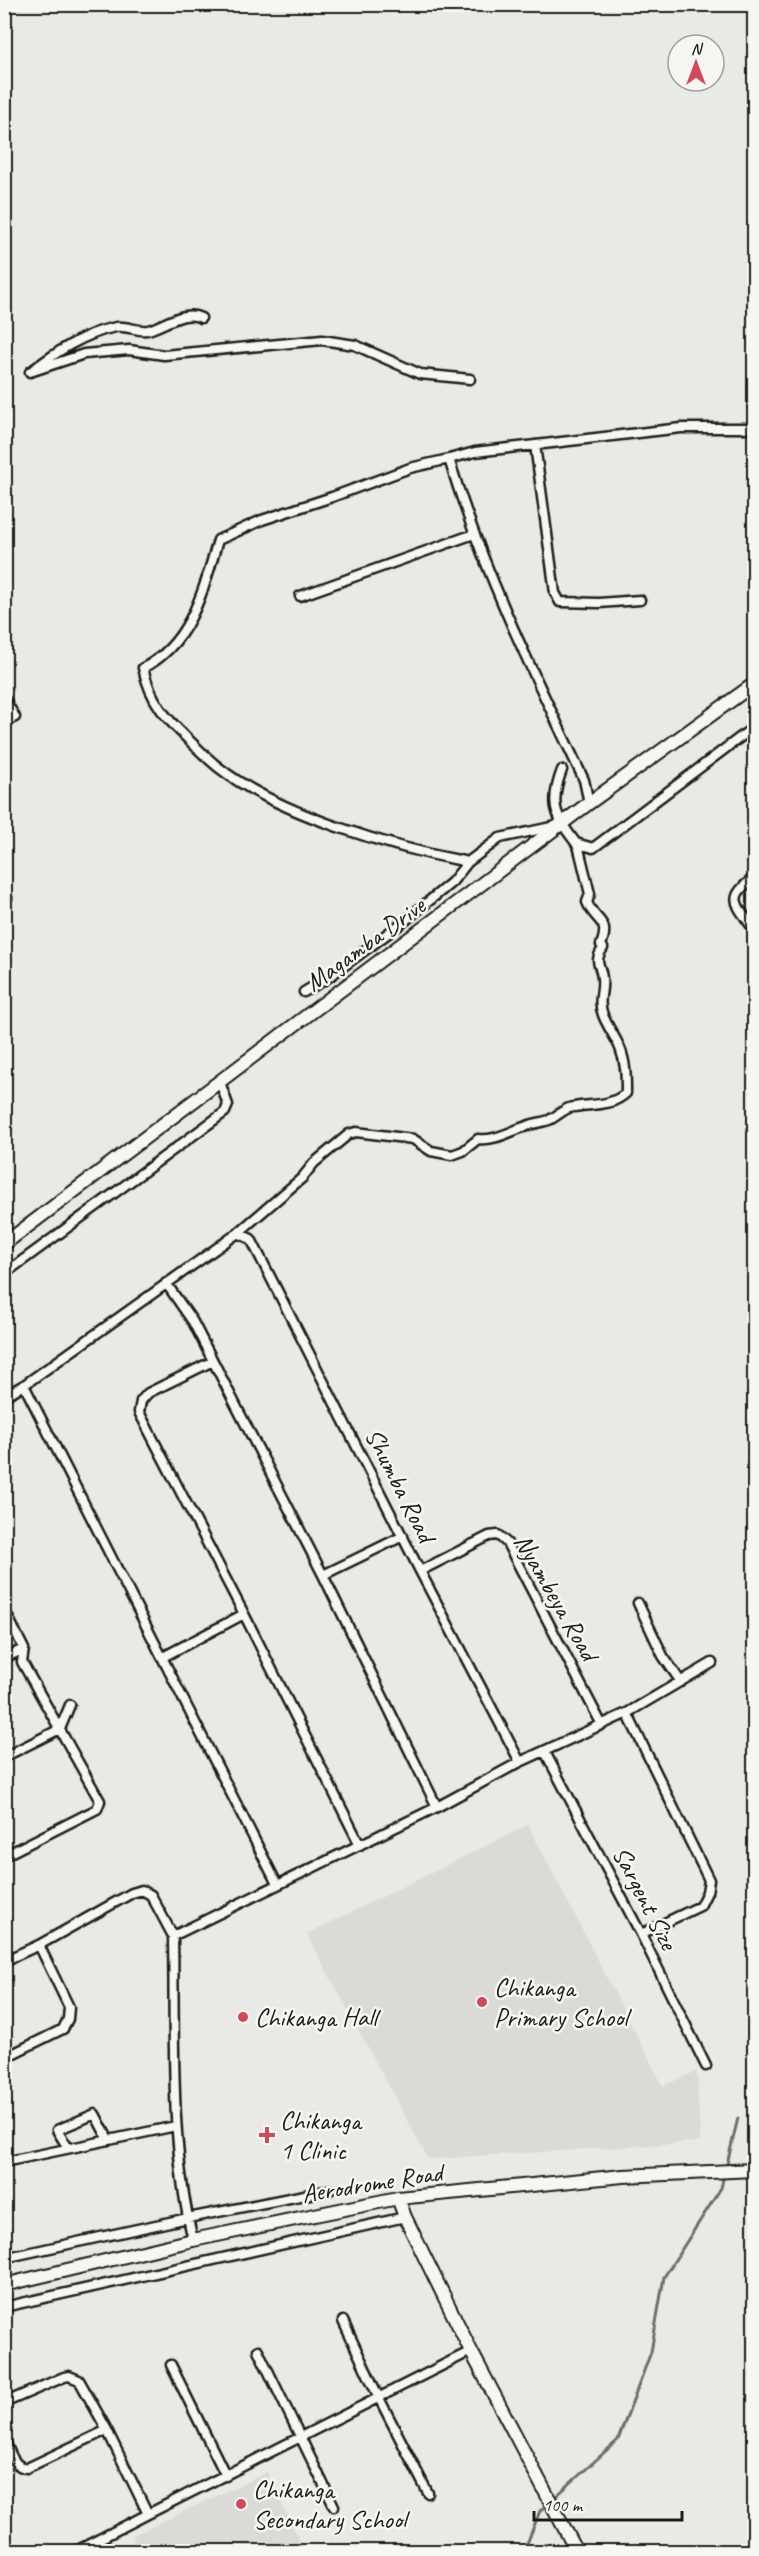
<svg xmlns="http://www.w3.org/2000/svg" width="759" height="2556" font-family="Caveat,sans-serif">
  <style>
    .built { fill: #dadad6 }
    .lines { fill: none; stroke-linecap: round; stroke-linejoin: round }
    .stream { stroke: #6d6d6c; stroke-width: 3 }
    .street-casing { stroke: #1c1c1c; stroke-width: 13 }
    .secondary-casing { stroke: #1c1c1c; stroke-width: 16 }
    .street { stroke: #f6f6f2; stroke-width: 8 }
    .secondary { stroke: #f6f6f2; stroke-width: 12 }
    .poi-dot { fill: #d1495b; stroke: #f6f6f2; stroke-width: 2 }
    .labels { text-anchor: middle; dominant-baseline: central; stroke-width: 5; stroke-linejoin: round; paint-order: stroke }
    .street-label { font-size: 26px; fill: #1c1c1c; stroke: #f6f6f2 }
    .poi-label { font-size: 26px; fill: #1c1c1c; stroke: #f6f6f2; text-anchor: start }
  </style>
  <rect width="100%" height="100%" fill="#e9e9e5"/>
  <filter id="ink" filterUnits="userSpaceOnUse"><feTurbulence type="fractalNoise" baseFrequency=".0167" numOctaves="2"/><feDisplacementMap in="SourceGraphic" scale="12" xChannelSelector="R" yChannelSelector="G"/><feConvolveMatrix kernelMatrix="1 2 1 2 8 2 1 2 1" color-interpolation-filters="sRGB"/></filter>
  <g filter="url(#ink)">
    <!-- built -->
    <path class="built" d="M528,1825L663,2086L697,2071L700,2142L428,2159L307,1934Z
      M267,2472L304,2551H139L132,2536Z"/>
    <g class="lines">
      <!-- stream -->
      <path class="stream" d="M726,2168L738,2118
        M553,2499L618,2440L651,2352L664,2277L721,2188L724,2175
        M507,2552L526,2546L540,2511L548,2503"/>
      <defs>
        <path id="street" d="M201,318C184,309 164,326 148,330C138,332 126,325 116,327C84,333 55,353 30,372L84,354L129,350L164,355L322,340L355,345L420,374L470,379
          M535,445L555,593L560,602L599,603L640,600
          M449,459L410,468L332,497L262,520L218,540C204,588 191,644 143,668C151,703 166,718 191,742C200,751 209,760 218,767C277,814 394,848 468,862L500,838L556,826
          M300,596L474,534
          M4,698L15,717L4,722
          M562,770C549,804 555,816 576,843L593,848L754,727
          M589,803L584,780C534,675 483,571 449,459L475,452L681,428H754
          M754,878C724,899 738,905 754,930
          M4,899L7,898
          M304,992L326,979L406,920L452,882L468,862
          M238,1233L251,1239L420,1571L520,1762
          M4,1274L225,1112L228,1105L220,1082
          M166,1283L193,1322L323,1575L437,1807
          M211,1362L148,1393L141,1401L139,1412L244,1614L360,1845
          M24,1385L277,1884
          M4,1396L24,1385L238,1233L302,1178L314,1163L349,1134L356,1132L413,1139L431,1151L452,1155L463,1151L478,1139C496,1141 510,1131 527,1126C534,1123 541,1123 549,1120C556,1117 561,1111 569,1108C590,1103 610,1108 626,1093C626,1077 626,1063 620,1048C615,1036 607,1026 603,1015C597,999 604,991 602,978C601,964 593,963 603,948L601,945C611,919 595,923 587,902L590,894L579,849L576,843
          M420,1571L489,1536L498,1535L507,1543L601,1723
          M323,1575L403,1536
          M638,1603L663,1656L681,1682
          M4,1609L24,1649L22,1662L100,1801L97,1809L4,1856
          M163,1657L244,1614
          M4,1658L24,1649
          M627,1713L709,1880L707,1892L700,1906L641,1934
          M545,1752L641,1934L706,2066
          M4,1757L60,1729L70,1705
          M4,1961L39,1945
          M4,2058L63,2029L68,2019L69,2007L39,1945L132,1893L142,1890L151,1895L173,1936
          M68,2148L57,2130L95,2114L108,2139
          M4,2162L176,2126
          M193,2240C169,2142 175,2037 173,1936L437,1807L520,1762L627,1713L712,1663
          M4,2258L188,2218L330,2190
          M4,2307L405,2217
          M343,2321L378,2396L428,2493
          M258,2350L334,2506
          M171,2365L226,2476
          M4,2403L64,2377L69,2376L79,2380L107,2430L148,2514L471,2351
          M4,2438C9,2449 13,2468 27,2468L107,2430
          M74,2552L148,2514"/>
        <path id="secondary" d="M4,1244L589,803L754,684
          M398,2198L405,2217L471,2351L577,2552
          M4,2285L193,2240L398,2198L623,2176L754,2170"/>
      </defs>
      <!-- street casing -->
      <use href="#street" class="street-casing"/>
      <!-- secondary casing -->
      <use href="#secondary" class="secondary-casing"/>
      <!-- street -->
      <use href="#street" class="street"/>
      <!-- secondary -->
      <use href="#secondary" class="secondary"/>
    </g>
  </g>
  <!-- markers -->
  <g class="poi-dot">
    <circle cx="482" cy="2002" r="6"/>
    <circle cx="243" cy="2017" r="6"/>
    <path d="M264 2126h6v6h6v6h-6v6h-6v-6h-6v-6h6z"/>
    <circle cx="241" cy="2504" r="6"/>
  </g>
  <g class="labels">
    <!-- street labels -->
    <g class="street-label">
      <text transform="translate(365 944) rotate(-36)">Magamba Drive</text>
      <text transform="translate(400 1485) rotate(63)">Shumba Road</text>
      <text transform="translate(556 1597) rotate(60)">Nyambeya Road</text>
      <text transform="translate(645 1898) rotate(63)">Sargent Size</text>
      <text transform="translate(372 2183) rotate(-9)">Aerodrome Road</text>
    </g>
    <!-- poi labels -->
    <g class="poi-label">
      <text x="494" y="1987">Chikanga<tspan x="494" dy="30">Primary School</tspan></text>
      <text x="255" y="2017">Chikanga Hall</text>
      <text x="280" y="2120">Chikanga<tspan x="280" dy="30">1 Clinic</tspan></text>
      <text x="253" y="2489">Chikanga<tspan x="253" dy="30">Secondary School</tspan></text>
    </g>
  </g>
  <!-- margin -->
  <rect width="759" height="2556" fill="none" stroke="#f6f6f2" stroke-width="24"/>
  <rect x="12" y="12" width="735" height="2532" fill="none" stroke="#1c1c1c" stroke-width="2" filter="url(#ink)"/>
  <!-- north arrow -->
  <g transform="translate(696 63)"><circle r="28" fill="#f6f6f2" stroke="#9f9f9c" stroke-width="1.5"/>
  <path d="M0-4.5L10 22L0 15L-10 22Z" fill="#d1495b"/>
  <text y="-9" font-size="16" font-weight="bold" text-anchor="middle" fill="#1c1c1c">N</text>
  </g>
  <!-- scale -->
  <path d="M534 2511v9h148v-9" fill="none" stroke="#1c1c1c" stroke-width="3"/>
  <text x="543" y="2511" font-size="18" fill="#1c1c1c" stroke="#f6f6f2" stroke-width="4.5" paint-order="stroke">100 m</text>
</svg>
